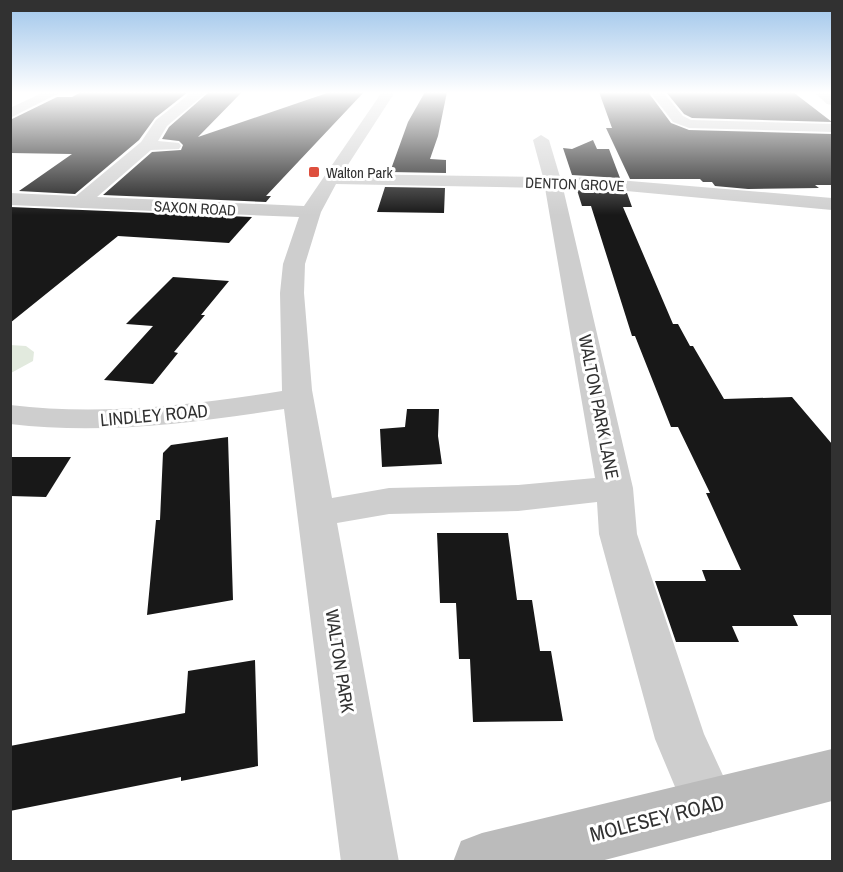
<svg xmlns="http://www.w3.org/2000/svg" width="843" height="872" font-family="'Archivo Narrow',sans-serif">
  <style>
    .green { fill: #e2eade }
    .building { fill: #181818 }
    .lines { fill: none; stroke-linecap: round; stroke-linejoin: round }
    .street { fill: #cecece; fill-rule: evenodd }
    .secondary { fill: #bbb; fill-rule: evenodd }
    .poi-dot { fill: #de4f3e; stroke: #fff; stroke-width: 2 }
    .labels { text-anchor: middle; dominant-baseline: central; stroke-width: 6; stroke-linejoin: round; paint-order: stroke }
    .far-poi-label { font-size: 15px; fill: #313131; stroke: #fff; text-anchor: start }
    .far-street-label { font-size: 15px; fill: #313131; stroke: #fff }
    .street-label { font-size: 18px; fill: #313131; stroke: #fff }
    .near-street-label { font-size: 21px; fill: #313131; stroke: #fff }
  </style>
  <rect width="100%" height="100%" fill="#fff"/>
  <!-- green -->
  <path class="green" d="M10,345L26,346L34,352L33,361L11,373Z"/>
  <!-- building -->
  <path class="building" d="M81,92H188L155,118L139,140L75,194L19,191L72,154L10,153V120L57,97H72Z
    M209,92H242L198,137L330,92H364L266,196H271L266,202L103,195L152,152L181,150L183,145L179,141L162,139L169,127Z
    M425,92H447L438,136L430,159L446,160V173L390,172L408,122Z
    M599,92H648L671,123L689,130L832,134V185H815L819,188L748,189L715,186L712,182H703L700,179H630L606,128H612Z
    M666,92H793L832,122L692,118L684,114Z
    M593,140L597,149H609L620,178L572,175L563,148L572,149Z
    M385,187L445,188L444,213L377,212Z
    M577,190L627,193L632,207H623L673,324H678L690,346H693L724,399L792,397L832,444V615H793L798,626H732L739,642H676L655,581H706L702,570H741L706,493H710L678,427H671L635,336H632L591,206H582Z
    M10,207L252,217L229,243L118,236L10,323Z
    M173,277L229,281L201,315H205L174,352L178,353L153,384L104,380L153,326L126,324Z
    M407,409H439L438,436L442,464L382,467L380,429L405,427Z
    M228,437L233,600L147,615L156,520H160L163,453L171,445Z
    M10,457H71L46,497L10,496Z
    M437,533H508L517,600H532L540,651H551L563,721L473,722L470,659H459L456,603H440Z
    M255,660L258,766L181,781V777L10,811V746L185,713L188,671Z"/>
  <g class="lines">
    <!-- street -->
    <path class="street" d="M44,92H61L10,118V108Z
      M192,92H207L167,126L158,141L179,143L181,146L179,149L151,150L97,197L304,206L382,92H395L342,174L543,177L533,140L541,135L549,140L560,177L594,178L832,198V210L594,188H563L633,488L637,534L704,734L737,806L729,825L710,833L691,825L655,739L599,534L597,502L518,511L389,514L337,523L399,862H341L284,409C193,423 103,435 10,424V405C102,416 191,405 282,391L280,293L283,264L299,217L10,205V193L76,196L141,142L156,120ZM336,184L545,188L595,478L518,485L389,488L332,498L312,390L304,293L305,264L321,212Z
      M650,92H663L683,116L691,120L832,124V132L689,128L673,122Z
      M814,92H829L832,95V105L827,104Z"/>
    <!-- secondary -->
    <path class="secondary" d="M832,749V801L597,862H453L461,841L482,833Z"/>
  </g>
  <!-- sky -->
  <linearGradient id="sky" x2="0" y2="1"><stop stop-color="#9dc4ea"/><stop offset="0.43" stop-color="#fff"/><stop offset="1" stop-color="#fff" stop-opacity="0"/></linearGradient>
  <rect width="843" height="215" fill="url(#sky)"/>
  <!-- markers -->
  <rect class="poi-dot" x="308" y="166" width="12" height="12" rx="3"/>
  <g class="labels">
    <!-- far-poi labels -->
    <g class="far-poi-label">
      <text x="326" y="172">Walton Park</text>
    </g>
    <!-- far-street labels -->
    <g class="far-street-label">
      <text transform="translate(575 184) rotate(2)">DENTON GROVE</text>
      <text transform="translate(195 208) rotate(3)">SAXON ROAD</text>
    </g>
    <!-- street labels -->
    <g class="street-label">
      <text transform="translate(599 407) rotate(79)">WALTON PARK LANE</text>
      <text transform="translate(154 415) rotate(-5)">LINDLEY ROAD</text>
      <text transform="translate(340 661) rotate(81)">WALTON PARK</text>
    </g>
    <!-- near-street labels -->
    <g class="near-street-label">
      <text transform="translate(657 818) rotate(-14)">MOLESEY ROAD</text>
    </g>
  </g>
  <!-- border -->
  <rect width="843" height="872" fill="none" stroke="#313131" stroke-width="24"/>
</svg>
